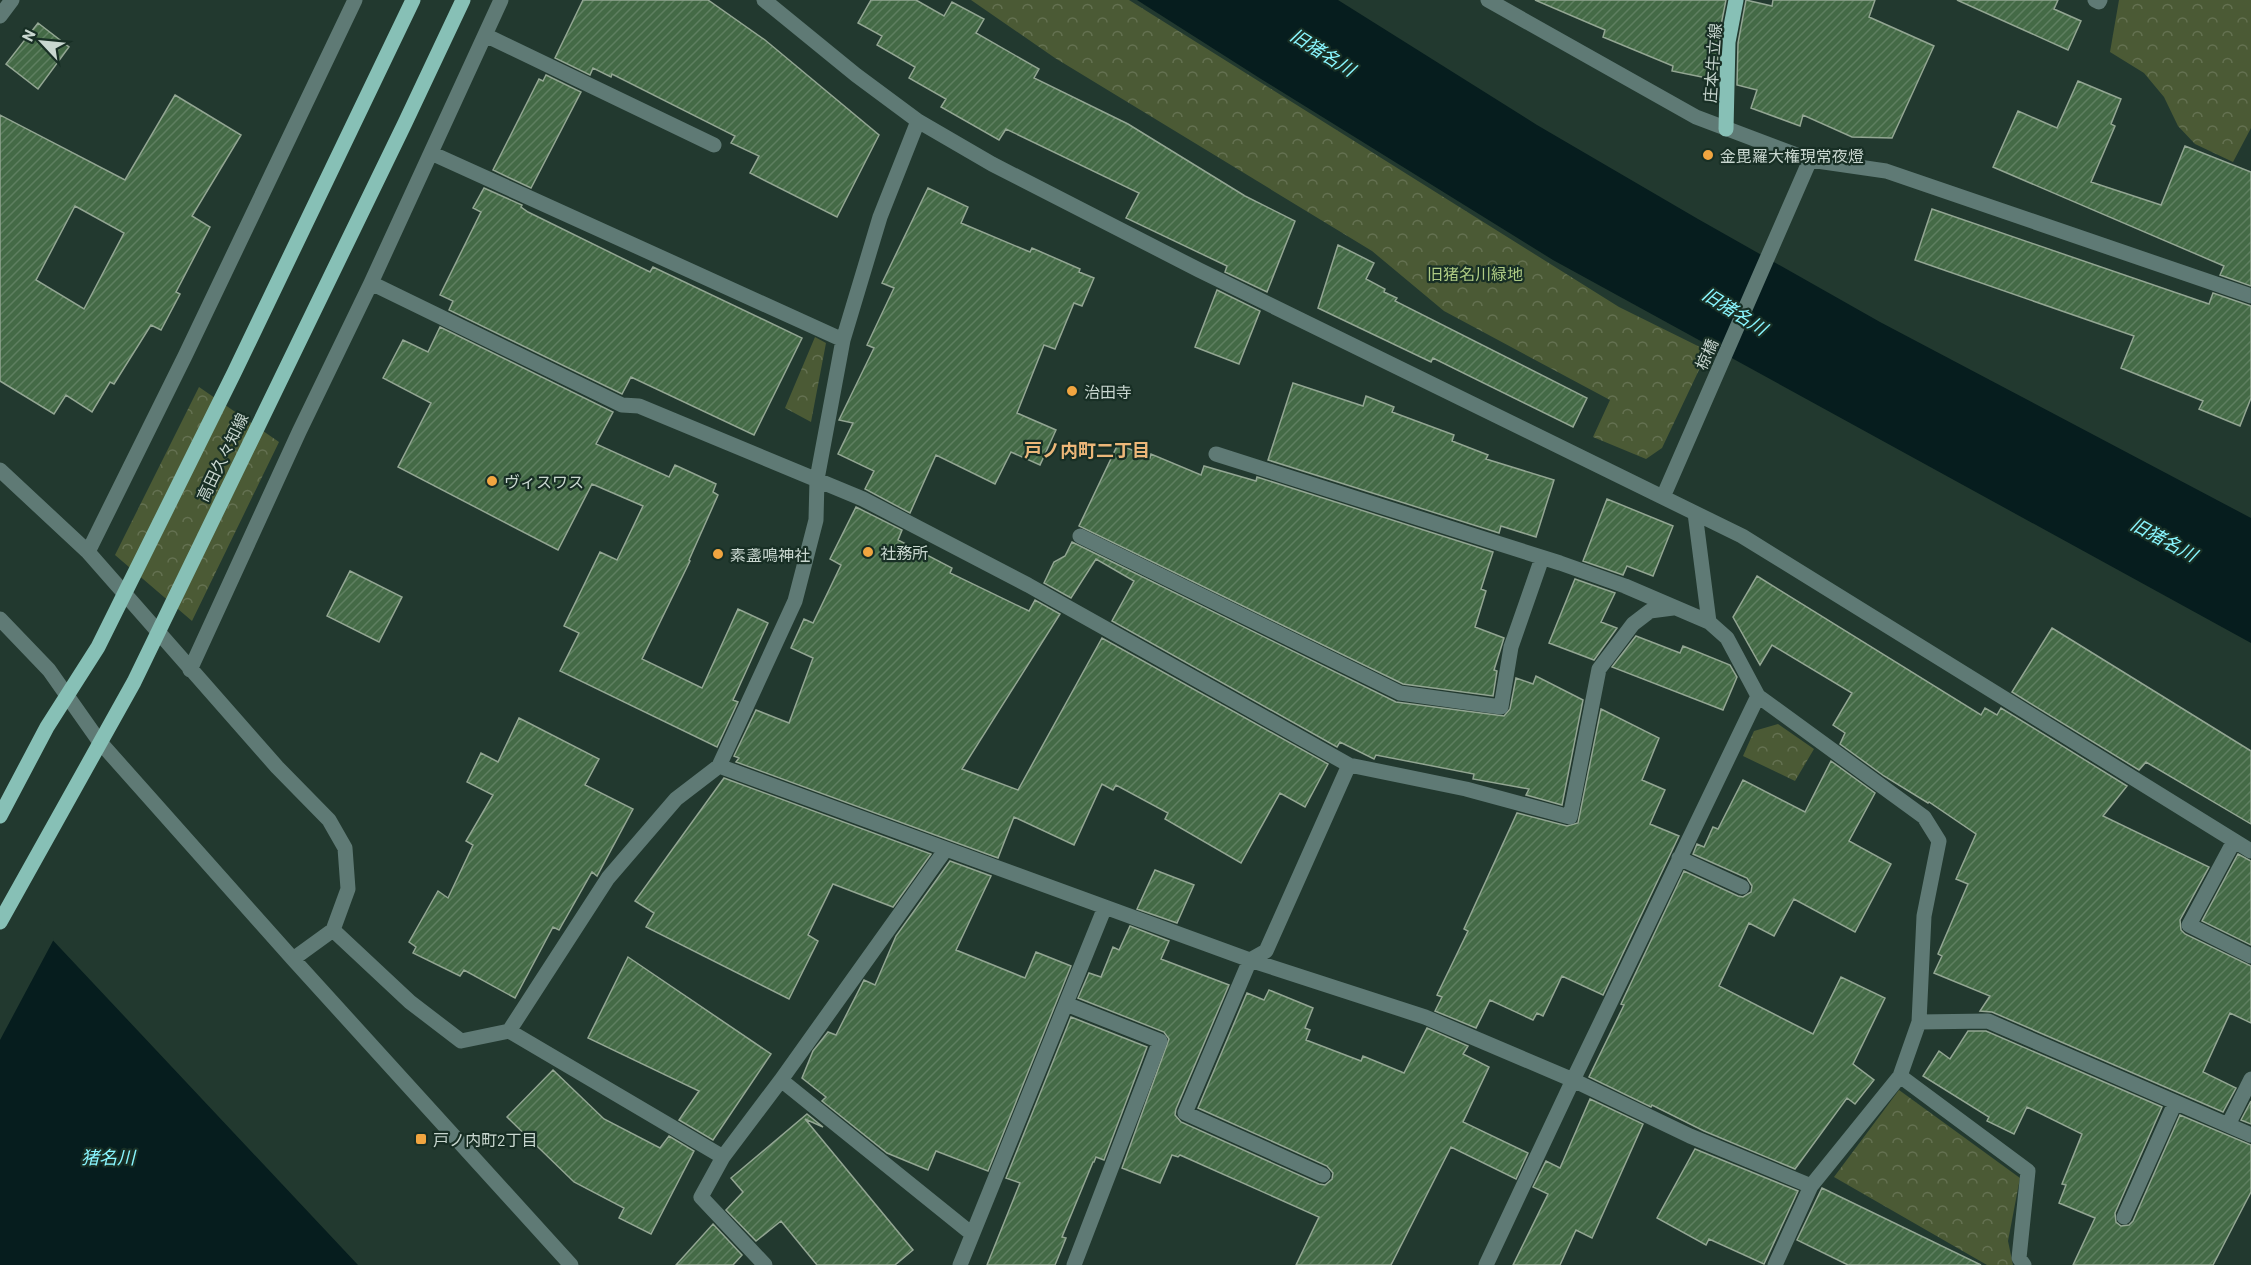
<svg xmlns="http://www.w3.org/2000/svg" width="2251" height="1265" font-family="Barlow,'Noto Sans JP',sans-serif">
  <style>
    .park { fill: url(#park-crowns) }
    .water { fill: #061d1e }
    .pier { fill: #22392f }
    .building { fill: url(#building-hatch); stroke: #93a693; stroke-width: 1.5; fill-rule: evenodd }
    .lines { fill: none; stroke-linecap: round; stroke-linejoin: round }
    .minor { stroke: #5f7a75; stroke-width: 15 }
    .major { stroke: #87c0b6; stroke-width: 15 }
    .poi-dot { fill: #f1a540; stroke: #182f25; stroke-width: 2 }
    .labels { text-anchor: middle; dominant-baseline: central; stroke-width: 4.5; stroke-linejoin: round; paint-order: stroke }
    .street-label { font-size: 16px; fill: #c9d7d0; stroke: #182f25 }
    .poi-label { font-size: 16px; fill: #c9d7d0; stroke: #182f25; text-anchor: start }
    .park-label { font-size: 16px; fill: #aecb83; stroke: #182f25 }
    .water-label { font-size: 18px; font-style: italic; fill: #89f6ff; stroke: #182f25 }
    .neighbourhood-label { font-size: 18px; font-weight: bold; fill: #ecb779; stroke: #182f25 }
  </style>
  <defs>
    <pattern id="park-crowns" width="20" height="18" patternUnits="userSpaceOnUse" patternTransform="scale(1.5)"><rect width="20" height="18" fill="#4b5a35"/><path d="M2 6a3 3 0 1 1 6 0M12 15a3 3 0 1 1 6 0" fill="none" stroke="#647151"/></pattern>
    <pattern id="building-hatch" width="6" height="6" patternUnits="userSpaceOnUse" patternTransform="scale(1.5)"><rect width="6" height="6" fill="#446a46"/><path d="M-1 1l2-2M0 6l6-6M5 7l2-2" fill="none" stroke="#5e7f60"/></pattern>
  </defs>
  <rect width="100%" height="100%" fill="#22392f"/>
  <!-- park -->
  <path class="park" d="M971,0H1129L1619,307L1708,351L1662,448L1646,459L1593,437L1610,400L1444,311L1372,251L1055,58Z
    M2119,0H2251V128L2233,162L2195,144L2178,126L2164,97L2144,73L2110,52Z
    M815,337L826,343L811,422L785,408Z
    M199,387L279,442L192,621L115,555Z
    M1778,724L1814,749L1795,781L1743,756L1754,731Z
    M1899,1090L2020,1178L2008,1241L2013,1265H1987L1834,1177Z"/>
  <!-- water -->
  <path class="water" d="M1137,0H1338L1537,125L1698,219L1880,322L2251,518V643L1553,260L1261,79Z
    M0,884L358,1265H0Z"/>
  <!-- pier -->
  <path class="pier" d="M0,881L54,939L0,1040Z"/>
  <!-- building -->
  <path class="building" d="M583,0H708L765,40L879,135L837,217L750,173L759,156L731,143L735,136L612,74L611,77L593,68L590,75L555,58Z
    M871,0H916L944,16L952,2L984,19L976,33L1039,69L1034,78L1128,124L1245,196L1295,221L1267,292L1225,272L1227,266L1126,218L1139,193L1006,129L999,140L941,107L946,99L909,78L915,67L877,45L882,36L858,23Z
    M1535,0H1726L1718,40L1717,80L1672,71L1673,66L1603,37L1605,30Z
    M1746,0L1772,6L1773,0H1875L1869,17L1934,46L1892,138L1852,137L1803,115L1800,126L1751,108L1757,90L1737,85L1738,43Z
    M1957,0H2058L2054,9L2081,21L2068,50Z
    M38,23L69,47L38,89L6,64Z
    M546,75L581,92L531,188L493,170L539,79L543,81Z
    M2078,81L2121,99L2111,124L2115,126L2091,182L2161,205L2185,146L2251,172V286L2220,275L2224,266L1993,167L2018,111L2057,128Z
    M175,95L241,135L192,216L210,227L176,292L180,294L161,330L151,325L114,384L110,382L92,412L66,395L54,414L0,381V115L125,180ZM75,206L124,233L84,309L36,280Z
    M484,188L522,205L521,207L528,212L650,272L653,267L802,338L754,435L631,377L622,394L449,310L453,301L440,295L481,212L473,208Z
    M928,188L968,207L961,223L1030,252L1032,248L1080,269L1079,272L1094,278L1082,306L1074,303L1055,349L1044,345L1017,413L1056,430L1040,465L1011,452L995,484L936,455L910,513L865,489L874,471L838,454L853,423L839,420L874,348L867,345L894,288L882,283Z
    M1932,209L2209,304L2213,293L2251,306V398L2240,426L2199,409L2203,401L2121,368L2134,336L1915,260Z
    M1338,245L1374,263L1366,279L1385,289L1384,292L1397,298L1395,301L1587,398L1573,427L1433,358L1431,362L1318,308Z
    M1217,290L1260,311L1239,364L1195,347Z
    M440,327L613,412L596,444L669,477L675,465L716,484L713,492L718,495L689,560L690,561L642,659L702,688L738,609L768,623L733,700L738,702L717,747L560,671L579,633L564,626L600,552L617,560L643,506L592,484L558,550L398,467L431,403L383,378L403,340L428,352Z
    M1293,383L1363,406L1366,396L1394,407L1392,412L1454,435L1452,441L1488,455L1486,459L1554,480L1536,537L1501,526L1499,533L1268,460Z
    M1118,444L1150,458L1151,454L1201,475L1204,466L1256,481L1257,477L1493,552L1481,589L1486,591L1475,627L1504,638L1494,670L1497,671L1493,696L1403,684L1079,526Z
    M1607,499L1673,526L1653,576L1627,566L1623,575L1583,561Z
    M856,507L902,530L898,540L952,568L950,573L1029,611L1035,600L1060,614L962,769L1018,790L1102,638L1328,764L1305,807L1280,793L1241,863L1165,819L1168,813L1116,785L1113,790L1102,784L1074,845L1014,817L998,858L736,762L739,758L734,756L756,710L789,723L813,658L791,648L804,619L813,623L841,565L830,559Z
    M1072,542L1396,702L1504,716L1510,709L1516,678L1533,684L1536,676L1583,700L1562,805L1526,795L1529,789L1473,779L1474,774L1376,755L1374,759L1340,742L1337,747L1112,621L1134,581L1096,559L1071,598L1044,583L1054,562L1065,556Z
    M350,571L402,597L379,642L327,616Z
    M1757,576L1981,715L1985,708L1997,715L2001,708L2127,786L2103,816L2209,867L2180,920L2181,930L2185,934L2251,966V1023L2230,1013L2203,1072L2236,1088L2223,1112L1992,1012L1980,1011L1990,996L1934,973L1942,956L1938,954L1968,884L1956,879L1976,834L1929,802L1928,803L1884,776L1840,744L1845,733L1833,725L1852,693L1772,645L1760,665L1733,617Z
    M1575,579L1615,593L1601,622L1617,628L1594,660L1549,643Z
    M2052,628L2251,751V824L2146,762L2139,770L2012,692Z
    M1636,636L1680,653L1683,646L1730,665L1737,677L1723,710L1612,667Z
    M1601,709L1659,738L1642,780L1665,790L1650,824L1679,836L1603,995L1562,976L1543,1016L1537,1013L1533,1020L1490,1000L1476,1028L1435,1011L1442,997L1437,995L1468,931L1464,929L1517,813L1567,826L1578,823Z
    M519,718L599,759L585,785L633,809L597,876L592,872L559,930L553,927L515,998L464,970L460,976L413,953L416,947L409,942L438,891L448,898L473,845L466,841L493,795L467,782L481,753L498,762Z
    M1831,761L1875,793L1849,841L1891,864L1855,932L1794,899L1774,936L1749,923L1719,986L1813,1034L1841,977L1885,998L1853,1064L1874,1080L1855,1104L1847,1098L1795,1169L1704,1131L1652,1105L1651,1107L1589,1077L1624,1005L1621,1004L1684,871L1738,896L1743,897L1751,892L1752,886L1747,878L1693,854L1697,844L1704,847L1713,827L1718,829L1743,780L1805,812Z
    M724,778L931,854L893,907L833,884L808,935L818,941L789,999L646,927L654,913L635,901Z
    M2238,854L2251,861V945L2202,921Z
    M950,861L991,876L956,950L1025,978L1036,952L1071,966L988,1171L936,1151L928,1170L887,1153L822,1101L826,1097L802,1078L813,1051L828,1032L836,1035L864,980L875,985L896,936Z
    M1155,870L1194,885L1177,923L1137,909Z
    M1130,926L1169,941L1161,959L1229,985L1176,1109L1175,1115L1181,1122L1319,1184L1325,1185L1332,1179L1333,1173L1327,1166L1198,1108L1247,993L1264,1000L1269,990L1313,1008L1305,1028L1310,1030L1306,1040L1361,1061L1363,1056L1404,1073L1427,1028L1468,1046L1463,1054L1489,1067L1463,1122L1528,1153L1516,1179L1451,1147L1391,1265H1296L1319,1217L1180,1155L1178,1157L1172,1155L1160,1183L1122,1168L1169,1039L1164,1032L1078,998L1089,973L1101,977L1113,947L1119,950Z
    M628,957L771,1054L713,1140L679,1120L699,1091L588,1038Z
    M1071,1017L1147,1047L1104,1160L1096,1157L1094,1162H1093L1062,1237L1066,1238L1055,1265H987L1020,1183L1006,1178Z
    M1968,1031H1986L2162,1107L2115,1213L2116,1222L2121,1226L2129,1225L2133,1221L2180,1115L2251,1145V1192L2213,1265H2073L2095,1218L2059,1203L2066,1185L2062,1184L2082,1134L2027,1107L2014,1134L1987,1121L1989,1117L1923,1076L1939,1051L1950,1059Z
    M553,1070L604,1119L660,1148L669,1136L694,1151L651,1234L619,1218L624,1208L574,1182L507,1117Z
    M1590,1099L1643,1124L1592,1238L1576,1230L1560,1265H1513L1548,1194L1533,1187L1546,1161L1560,1168Z
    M2251,1101V1124L2241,1120Z
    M807,1114L823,1127L805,1119L913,1250L895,1265H817L781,1221L756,1241L726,1210L743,1192L731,1178Z
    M1695,1149L1798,1191L1764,1264L1709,1239L1706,1245L1657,1218Z
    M1822,1188L1981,1265H1848L1797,1240Z
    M713,1224L742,1255L733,1265H676Z"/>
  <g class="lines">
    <!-- minor -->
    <path class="minor" d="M764,0L856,75L918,121L992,164L1199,270L1742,536L2251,851
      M1488,0L1696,117L1810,160L1886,171L2251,296
      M2095,0L2099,2L2100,0
      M0,16L12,0
      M485,35L714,145
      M431,153L843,340
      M371,283L622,405L639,406L863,499L1028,585L1349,765
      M1216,454L1560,563L1625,586L1709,622
      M0,470L88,552L277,767L329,820L345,848L348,889L333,930L293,959
      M1663,497L1810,160
      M1080,536L1400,693L1501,707L1511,647L1542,558
      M88,552L185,356L355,0
      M0,619L49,670L99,741L293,959L571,1265
      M190,670L299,432L371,283L501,0
      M1758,696L1924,817L1939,841L1924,916L1919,1022
      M719,766L795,601L816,520L817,479L843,340L880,217L918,121
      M2234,841L2189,925L2251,956
      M1679,858L1742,887
      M333,930L410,1002L461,1041L509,1031L608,878L676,799L719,766L1250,960L1425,1017L1573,1080L1690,1136L1811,1186L1900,1076L1919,1022L1988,1021L2251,1135
      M1066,1004L1160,1041L1074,1265
      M509,1031L723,1157
      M1900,1076L2028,1171L2019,1258L2024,1265
      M781,1080L946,849
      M2228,1125L2251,1079
      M1323,1175L1185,1113L1250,960L1266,951L1349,765L1466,789L1570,817L1599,669L1633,624L1650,611L1673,608
      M2124,1217L2175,1103
      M765,1265L701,1197L723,1157L781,1080L972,1234
      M960,1265L1105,907
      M1486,1265L1573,1080L1758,696L1727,638L1709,622L1695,513
      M1775,1265L1811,1186"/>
    <!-- major -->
    <path class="major" d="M1726,129L1728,42L1736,0
      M0,816L47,727L98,647L234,373L413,0
      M0,922L134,682L405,123L463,0"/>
  </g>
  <!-- markers -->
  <g class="poi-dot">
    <circle cx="1708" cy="155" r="6"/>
    <circle cx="1072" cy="391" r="6"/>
    <circle cx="492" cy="481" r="6"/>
    <circle cx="868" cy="552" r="6"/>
    <circle cx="718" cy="554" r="6"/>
    <rect x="415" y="1133" width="12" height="12" rx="3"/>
  </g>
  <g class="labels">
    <!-- street labels -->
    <g class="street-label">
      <text transform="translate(1712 63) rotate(-86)">庄本牛立線</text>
      <text transform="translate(1706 354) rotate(-66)">椋橋</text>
      <text transform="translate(222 457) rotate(-64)">高田久々知線</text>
    </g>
    <!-- poi labels -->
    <g class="poi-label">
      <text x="1720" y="155">金毘羅大権現常夜燈</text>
      <text x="1084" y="391">治田寺</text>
      <text x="504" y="481">ヴィスワス</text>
      <text x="880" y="552">社務所</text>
      <text x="730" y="554">素盞鳴神社</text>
      <text x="433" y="1139">戸ノ内町2丁目</text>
    </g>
    <!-- park labels -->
    <g class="park-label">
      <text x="1475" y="273">旧猪名川緑地</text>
    </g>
    <!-- water labels -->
    <g class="water-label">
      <text transform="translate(1323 52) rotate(32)">旧猪名川</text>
      <text transform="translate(1735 311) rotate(32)">旧猪名川</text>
      <text transform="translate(2164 539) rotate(28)">旧猪名川</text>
      <text x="108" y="1157">猪名川</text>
    </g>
    <!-- neighbourhood labels -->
    <g class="neighbourhood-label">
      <text x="1087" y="450">戸ノ内町二丁目</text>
    </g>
  </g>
  <!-- north arrow -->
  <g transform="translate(42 42) rotate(296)" stroke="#182f25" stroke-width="4.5" paint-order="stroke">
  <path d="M0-4.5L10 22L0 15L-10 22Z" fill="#c9d7d0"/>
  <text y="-9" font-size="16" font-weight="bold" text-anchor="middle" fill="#c9d7d0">N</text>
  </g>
</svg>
